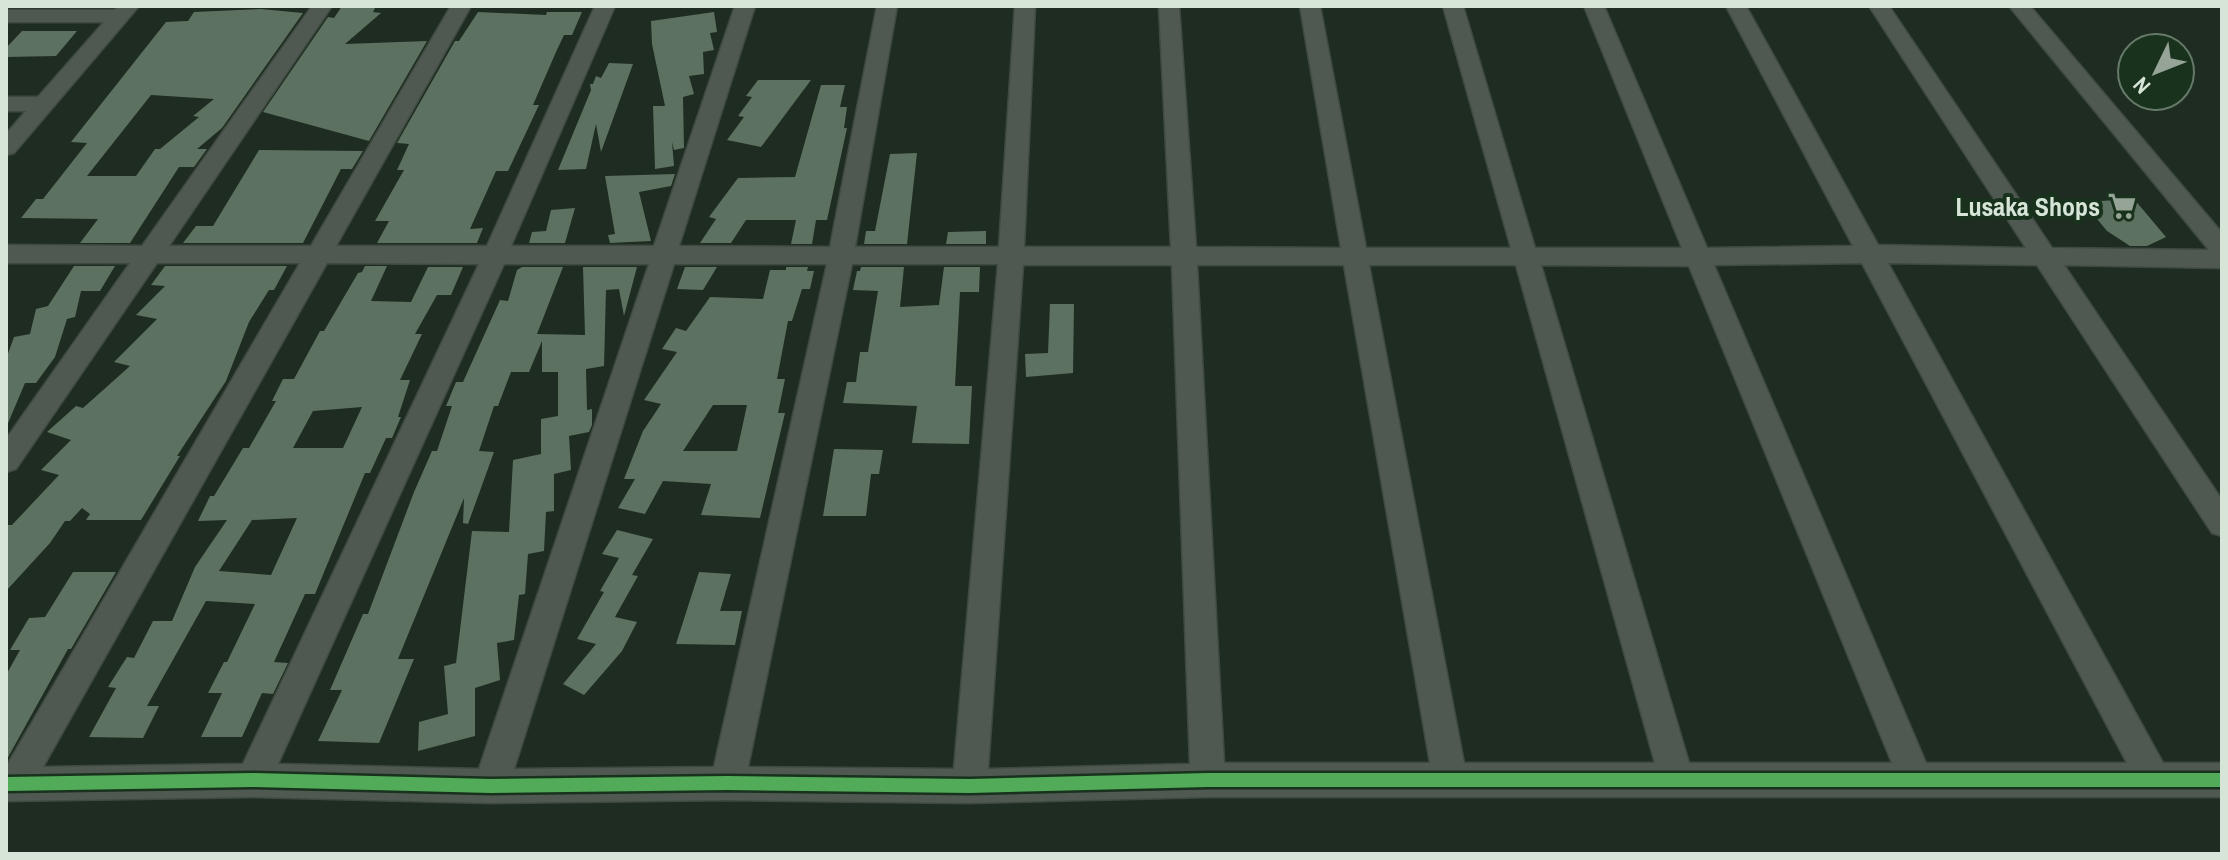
<svg xmlns="http://www.w3.org/2000/svg" width="2228" height="860" font-family="'Archivo Narrow',sans-serif">
  <style>
    .building { fill: #5c715f; fill-rule: evenodd }
    .lines { fill: none; stroke-linecap: round; stroke-linejoin: round }
    .minor-casing { stroke: #3e4a40; stroke-width: 3 }
    .minor { fill: #505951; fill-rule: evenodd }
    .cycleway-casing { stroke: #19321d; stroke-width: 5 }
    .cycleway { fill: #51ab58; fill-rule: evenodd }
    .labels { text-anchor: middle; dominant-baseline: central; stroke-width: 8; stroke-linejoin: round; paint-order: stroke }
    .poi-label { font-size: 26px; font-weight: bold; fill: #d6e5d8; stroke: #19321d; text-anchor: end }
  </style>
  <rect width="100%" height="100%" fill="#1f2c21"/>
  <!-- building -->
  <path class="building" d="M342,6H376L373,12L381,13L345,44L427,41L369,141L263,112L328,17L334,18Z
    M261,9L303,13L222,128L197,149H207L194,167H179L130,243H80L98,219L21,218L36,199H43L87,143L71,142L166,22L188,21L194,12ZM151,95L214,99L193,116L199,117L160,149H155L136,176H87Z
    M478,12L546,15L547,12H582L572,35H564L556,52L533,105H539L508,171H496L470,229L483,228L477,243H377L389,221H375L404,170H397L409,144L397,143L455,41H459Z
    M714,12L717,32L710,33L714,50L703,52L704,74L689,76L694,94L683,97L684,148L674,150L672,142L674,166L655,169L653,106H665L652,44L651,21Z
    M22,31H77L56,56L6,57V48Z
    M609,63L633,64L601,152L596,124L586,169L558,170L591,90L590,84H593L596,76L601,78Z
    M758,80H811L761,147L727,140L744,117L738,116L752,97L746,96Z
    M821,85H845L840,107H847L844,128H847L827,220H816L812,244H791L796,220H746L731,243H700L716,219L709,217L738,178L795,177Z
    M259,150L363,151L352,169H341L303,243H183L196,226H213Z
    M917,153L907,244H864L866,231H875L890,154Z
    M675,174L671,186L639,192L651,241L610,243L608,235L615,234L605,176Z
    M2134,199L2166,237L2147,246H2130L2107,231L2083,202Z
    M575,208L565,243H529L532,232L546,231L551,210Z
    M986,231V244H946L948,232Z
    M74,266H115L100,291H81L75,317L67,319L55,357L36,383H25L6,428V359L14,337L30,334L36,309L48,306Z
    M165,266H287L274,290H269L249,322L226,381L177,456H180L141,520H86L90,514L82,508L70,521H65L50,543L6,591V525H12L59,475L41,470L71,440L47,432L76,406L83,408L130,366L114,362L157,319L136,315L165,286L151,285Z
    M365,266H387L371,301L411,302L428,267H463L451,295H437L415,334H422L400,380H410L398,417H401L392,438H386L370,473H365L315,594H305L274,662L288,663L273,694L262,693L242,737H201L222,693H208L224,662H227L255,604L206,601L147,706H159L143,738L89,737L116,688L108,687L127,657L134,658L153,621H172L195,567L227,520L198,521L210,496H214L243,448H249L276,401H272L283,379H294L320,331H324L358,273L362,272ZM362,407L343,448H293L313,411ZM297,518L271,575L219,571L252,520Z
    M522,267H563L537,334L585,335L583,267H637L624,316L619,289L606,290L604,366L586,369L587,410L592,409V425L589,432L569,436L571,470L554,474V511L546,512L544,551L528,554L525,594L519,595L514,640L497,643L500,680L475,688V736L418,751L419,722L448,714L444,666L456,663L472,531L509,532L513,460L541,454V419L558,416V372H542V341L529,372H511L498,406H494L479,451L494,452L468,524L463,523L464,498L398,659H414L379,743L318,741L342,690H330L363,614H368L414,492L432,451H437L452,406H446L456,382H463L500,300L508,301L517,270Z
    M685,267H717L703,290L677,289Z
    M786,267H808L807,271H814L810,289H802L792,321H788L777,379H785L778,413H785L760,518L701,515L711,484L663,481L645,514L618,508L635,479H624L643,431L661,404L644,400L677,352L662,349L676,328L686,331L710,297L763,299L770,270H786ZM713,405H747L737,451H683Z
    M861,267H904L900,307L939,305L944,267H980L979,292H960L955,386H972L969,444L912,443L917,406L843,403L847,382H856L860,352H868L878,291L853,290L857,271H860Z
    M1050,304H1074L1073,373L1026,377L1025,354L1048,353Z
    M834,449L883,450L879,474H871L866,516H823Z
    M617,530L653,539L632,575L638,576L615,617L637,622L622,651L584,695L563,684L596,644L577,639L604,592L600,591L619,558L602,554Z
    M73,572H116L71,649H68L6,761V675L20,650H10L29,618L45,617Z
    M699,572L731,574L720,611H742L735,645L676,644Z"/>
  <g class="lines">
    <defs>
      <path id="minor" d="M118,6H139L14,153L6,155V134L26,111H6V97H38L104,22H6V10H115Z
        M312,6H332L169,246H311L451,6H471L336,246H487L595,6H615L511,246H654L735,6H755L679,246L830,247L877,6H897L855,247H999L1015,6H1035L1024,247H1171L1159,6H1179L1196,247L1341,248L1300,6H1320L1366,248H1511L1443,6H1463L1535,248H1682L1584,6H1604L1707,248L1853,246L1726,6H1746L1878,245L2026,248L1869,6H1889L2052,248L2209,250L2009,6H2030L2222,233V268L2064,265L2222,500V536L2212,533L2037,265L1888,263L2163,763H2222V797H1208L970,803L727,800L491,803L253,797L6,801V767L300,263H157L16,469L6,472V439L130,263H6V245L142,246ZM327,263L479,264L243,764L43,767ZM1862,263L2127,763H1926L1714,265ZM504,264H649L479,769L278,764ZM674,264H827L714,767L514,769ZM852,264H998L954,769L748,767ZM1023,265H1172L1190,764L988,769ZM1197,265H1344L1430,763H1224ZM1369,265H1516L1655,763H1464ZM1541,265L1689,266L1892,763H1689Z"/>
    </defs>
    <!-- minor casing -->
    <use href="#minor" class="minor-casing"/>
    <!-- minor -->
    <use href="#minor" class="minor"/>
    <defs>
      <path id="cycleway" d="M253,773L491,779L727,776L970,779L1208,773H2222V787H1208L970,793L727,790L491,793L253,787L6,791V777Z"/>
    </defs>
    <!-- cycleway casing -->
    <use href="#cycleway" class="cycleway-casing"/>
    <!-- cycleway -->
    <use href="#cycleway" class="cycleway"/>
  </g>
  <!-- icons -->
  <defs>
    <symbol id="supermarket-bare" viewBox="-9 -9 18 18"><path d="M-6-5.5h2.5l.6 2H6L4.5 2H-2.5L-4.4-4H-6ZM-1.5 3.2a1.3 1.3 0 1 0 .1 0ZM3 3.2a1.3 1.3 0 1 0 .1 0Z" fill="#96a498" stroke="#19321d" stroke-width="2.5" paint-order="stroke"/></symbol>
  </defs>
  <g fill-rule="evenodd">
    <use href="#supermarket-bare" x="2102" y="186" width="40" height="40"/>
  </g>
  <g class="labels">
    <!-- poi labels -->
    <g class="poi-label">
      <text x="2100" y="206">Lusaka Shops</text>
    </g>
  </g>
  <!-- border -->
  <rect width="2228" height="860" fill="none" stroke="#d6e5d8" stroke-width="16"/>
  <!-- north arrow -->
  <g transform="translate(2156 72) rotate(227)"><circle r="38" fill="#19321d" stroke="#657a68" stroke-width="2"/>
  <path d="M0-6L14 30L0 20L-14 30Z" fill="#96a498"/>
  <text y="-12" font-size="22" font-weight="bold" text-anchor="middle" fill="#d6e5d8">N</text>
  </g>
</svg>
